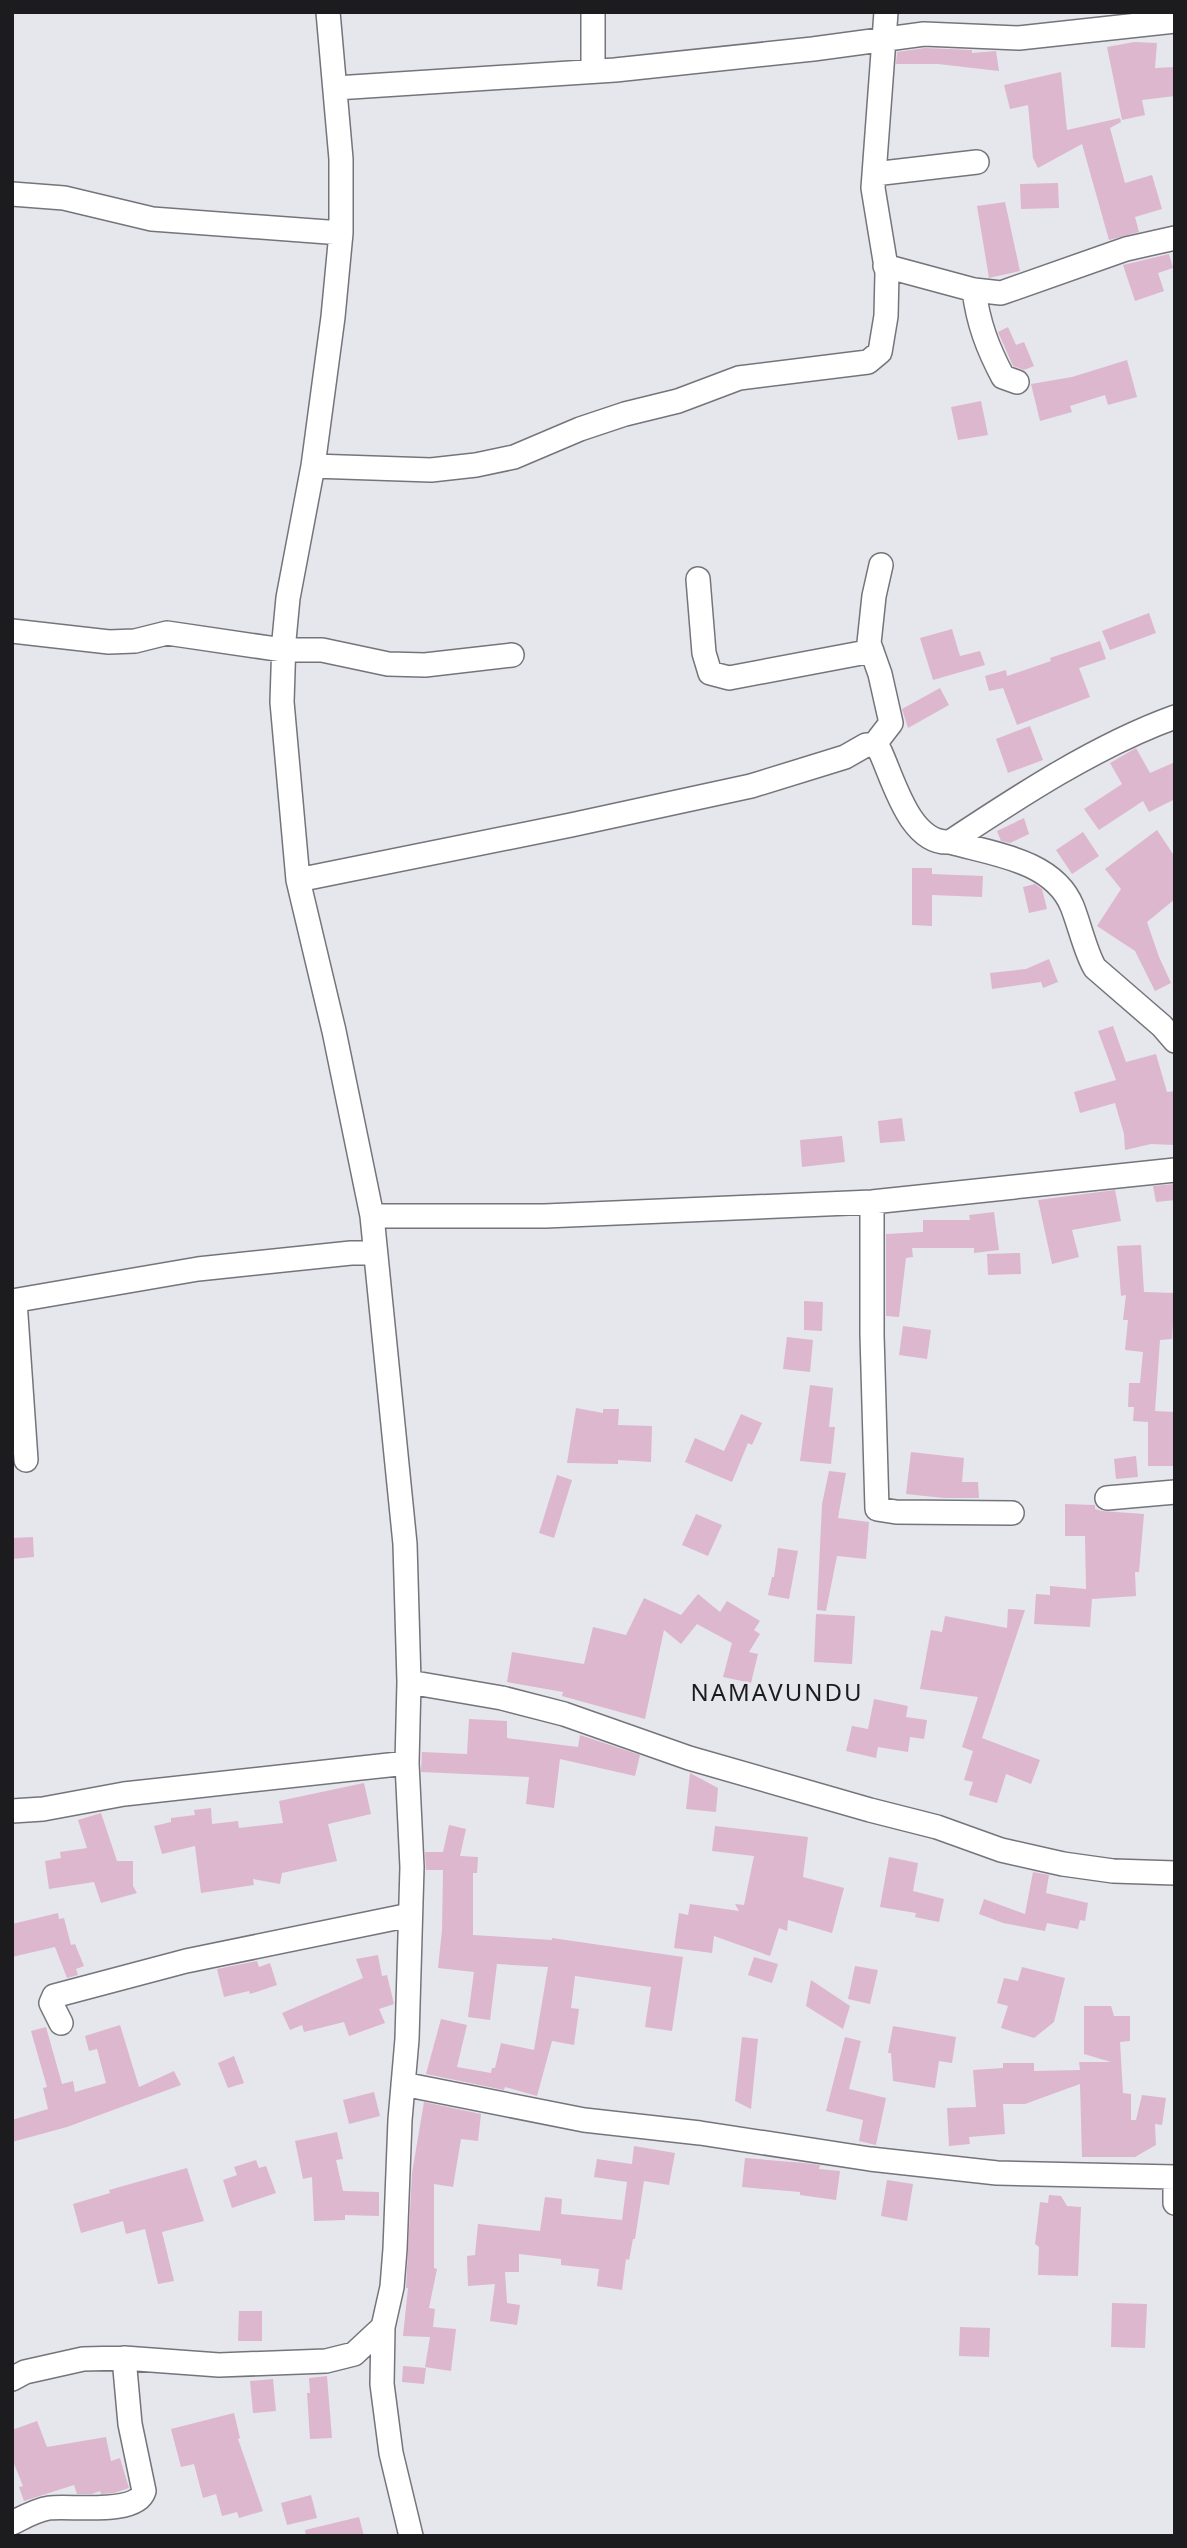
<svg xmlns="http://www.w3.org/2000/svg" width="1187" height="2548" font-family="'Noto Sans',sans-serif">
  <style>
    .building { fill: #ddb7ce }
    .lines { fill: none; stroke-linecap: round; stroke-linejoin: round }
    .minor-casing { stroke: #74747b; stroke-width: 26 }
    .minor { stroke: #fff; stroke-width: 23 }
    .labels { text-anchor: middle; dominant-baseline: central; stroke-width: 5; stroke-linejoin: round; paint-order: stroke }
    .quarter-label { font-size: 24px; letter-spacing: 2px; fill: #1c1c1f; stroke: #e6e6ed }
  </style>
  <rect width="100%" height="100%" fill="#e6e6ed"/>
  <!-- building -->
  <path class="building" d="M1134,42L1157,43L1155,68L1175,67V96L1142,100L1145,115L1122,120L1107,47Z
    M925,48L972,50V53L996,51L999,71L938,64H896L897,52Z
    M1061,72L1067,130L1120,118L1121,122L1110,128L1125,183L1152,175L1162,209L1135,217L1139,232L1109,240L1082,144L1038,168L1033,158L1028,105L1010,109L1004,85Z
    M1058,183L1059,208L1021,209L1020,184Z
    M1005,202L1020,271L989,278L977,206Z
    M1169,254L1173,268L1158,273L1164,291L1135,301L1123,265Z
    M1008,327L1016,345L1024,342L1034,366L1024,370L1013,366L998,332Z
    M1127,360L1137,397L1108,405L1105,395L1070,406L1072,412L1040,421L1031,384L1072,377Z
    M981,401L988,435L958,440L951,407Z
    M1149,613L1156,633L1110,650L1102,631Z
    M952,629L960,656L980,651L985,665L933,680L920,638Z
    M1100,641L1106,659L1079,668L1090,697L1017,725L1003,688L989,691L985,676L1006,670L1007,676L1051,661L1050,658Z
    M940,688L949,705L908,728L902,709Z
    M1030,726L1043,760L1008,773L996,739Z
    M1136,748L1150,773L1175,762V799L1149,812L1143,801L1099,830L1084,809L1122,784L1110,763Z
    M1024,818L1029,834L1010,843L1001,841L997,831Z
    M1157,830L1175,857V899L1147,922L1159,957L1171,983L1155,991L1135,951L1097,926L1121,889L1105,869Z
    M1083,832L1099,856L1072,874L1056,850Z
    M912,868H932V874L983,876L982,897L932,895V926L912,925Z
    M1035,884L1042,889L1047,909L1029,913L1023,887Z
    M1049,959L1058,982L1043,988L1041,982L992,989L990,973L1026,969Z
    M1113,1026L1126,1062L1156,1054L1167,1092L1175,1091V1145L1151,1144L1125,1150L1124,1134L1115,1103L1080,1113L1074,1092L1116,1080L1098,1031Z
    M902,1118L905,1141L880,1143L878,1121Z
    M842,1136L845,1162L802,1167L800,1140Z
    M1175,1184V1200L1156,1202L1153,1186Z
    M1115,1190L1121,1221L1072,1230L1079,1257L1052,1264L1038,1200Z
    M994,1212L999,1250L974,1253V1248H912L913,1257L906,1258L899,1317L886,1316V1234L923,1232V1220H970L969,1215Z
    M1141,1245L1144,1292L1175,1293L1172,1339L1160,1340L1155,1411L1175,1412V1466H1148V1422L1133,1421L1134,1407H1128L1129,1383H1140L1143,1352L1125,1350L1128,1320H1123L1126,1295L1121,1296L1117,1246Z
    M1020,1253L1021,1274L988,1275L987,1254Z
    M804,1301L823,1302L822,1331L804,1330Z
    M903,1326L931,1330L927,1359L899,1355Z
    M787,1337L813,1340L810,1372L783,1369Z
    M810,1385L833,1388L829,1427H835L831,1464L800,1461Z
    M576,1408L603,1413V1409H619L618,1425L652,1426L651,1462L618,1460V1464L567,1463Z
    M741,1414L762,1423L752,1445L748,1443L732,1482L685,1462L695,1438L724,1451Z
    M911,1452L964,1458L962,1482H978L979,1498H944L906,1494Z
    M1136,1456L1138,1477L1116,1479L1114,1459Z
    M829,1471L846,1473L838,1518L869,1522L866,1559L837,1556L826,1611L817,1610L822,1504Z
    M557,1475L572,1480L554,1538L539,1533Z
    M1065,1504L1095,1505V1509L1102,1511L1144,1514L1139,1572H1135L1136,1596L1092,1599L1090,1627L1034,1624L1036,1594L1050,1595V1586L1086,1589L1085,1536H1065Z
    M696,1514L722,1525L708,1556L682,1545Z
    M33,1537L34,1557L12,1559V1538Z
    M778,1548L798,1551L789,1599L768,1595L772,1577H774Z
    M698,1594L720,1612L727,1601L760,1621L754,1630L760,1634L749,1652L758,1654L751,1683L723,1677L732,1643L697,1624L681,1644L664,1630L645,1719L562,1696L563,1692L507,1682L512,1652L584,1664L593,1627L626,1635L644,1598L681,1615Z
    M1008,1609L1025,1610L982,1738L1040,1760L1031,1784L1006,1774L997,1803L969,1795L973,1782L964,1780L973,1751L962,1747L978,1697L920,1689L931,1630L942,1632L945,1616L1007,1628Z
    M816,1614L855,1616L852,1664L814,1662Z
    M874,1699L908,1706L906,1717L927,1720L924,1739L910,1737L908,1752L878,1747L876,1758L846,1751L852,1726L868,1729Z
    M469,1719L507,1721V1738L578,1747L580,1735L640,1755L635,1776L560,1759L554,1808L526,1804L529,1777L421,1772L422,1752L467,1754Z
    M690,1773L718,1788L716,1812L686,1809Z
    M364,1783L371,1814L328,1824L337,1861L282,1873L280,1884L253,1879L254,1885L201,1893L195,1846L162,1854L154,1826L171,1822V1818L195,1815L194,1810L211,1808L212,1824L238,1821L239,1828L283,1823L279,1801Z
    M101,1813L117,1861H133V1886L137,1893L101,1903L94,1882L49,1889L45,1861L61,1858L60,1852L87,1848L78,1820Z
    M449,1825L466,1829L460,1856L478,1857L477,1873H473V1935L552,1940V1938L683,1957L672,2031L645,2027L651,1987L575,1976L571,2008L579,2009L574,2045L552,2041L537,2096L505,2087L504,2090L426,2074L441,2019L467,2025L457,2067L491,2073L492,2068H495L501,2043L534,2050L548,1967L497,1964L490,2020L468,2017L474,1972L438,1968L442,1930L443,1870H426L425,1852H443Z
    M715,1826L808,1837L803,1877L844,1888L832,1933L788,1920L787,1931L779,1928L770,1956L714,1936L712,1953L674,1948L679,1913L688,1915L690,1904L739,1911L735,1904L744,1905L754,1856L712,1851Z
    M889,1857L918,1863L913,1891L944,1899L939,1922L915,1917L916,1913L880,1907Z
    M1033,1872L1049,1875L1046,1893L1088,1903L1085,1921L1080,1920L1078,1929L1047,1923L1045,1931L1003,1923L979,1914L984,1899L1025,1914Z
    M58,1913L59,1919L64,1918L71,1945L75,1944L84,1966L76,1969L78,1975L67,1978L55,1947L12,1957V1924Z
    M378,1955L382,1976L387,1975L394,2004L379,2009L385,2023L349,2036L344,2022L304,2032L302,2025L290,2030L282,2013L363,1978L356,1959Z
    M754,1957L778,1964L772,1983L748,1975Z
    M257,1961L259,1967L270,1963L277,1985L250,1994L249,1991L224,1997L217,1969Z
    M855,1966L878,1970L870,2004L848,1999Z
    M1022,1967L1065,1978L1054,2022L1034,2038L1001,2028L1008,2006L997,2003L1004,1978L1018,1981Z
    M811,1980L850,2006L843,2029L806,2006Z
    M1084,2006H1111L1114,2016H1130V2041L1120,2042L1123,2093L1131,2094V2120H1136L1142,2095L1166,2098L1162,2125L1155,2124L1156,2145L1135,2157H1082L1080,2084L1025,2104H1003L1005,2134L969,2137L970,2144L949,2146L947,2108L976,2107L973,2070L1003,2068V2063H1034V2071L1080,2070L1079,2062H1111L1084,2054Z
    M120,2025L139,2087L174,2071L181,2085L67,2127L12,2142V2120L48,2109L43,2088L47,2087L31,2031L46,2027L62,2084L73,2081L75,2092L106,2083L97,2049L89,2051L85,2036Z
    M893,2026L956,2037L952,2063L939,2061L935,2088L893,2081L891,2053H888Z
    M742,2037L758,2039L751,2109L735,2101Z
    M845,2037L861,2041L849,2089L886,2098L876,2145L859,2141L863,2120L826,2111Z
    M234,2056L244,2083L228,2088L218,2063Z
    M374,2092L380,2116L349,2124L343,2100Z
    M424,2102L481,2114L478,2141L461,2139L453,2187L434,2184V2268L437,2269L429,2308L435,2309L433,2327L456,2329L451,2371L425,2367L430,2337L403,2336L408,2288H406L412,2173Z
    M337,2132L343,2159L336,2160L343,2191L379,2192V2216L345,2215V2220L314,2221L312,2177L303,2179L295,2141Z
    M634,2146L675,2153L669,2185L644,2181L635,2239H633L629,2260L626,2259L622,2290L597,2286L599,2269L561,2265V2259L519,2254V2272H505L507,2303L520,2305L517,2325L490,2321L495,2284L468,2286L467,2256L475,2255L478,2224L540,2231L545,2197L562,2199L561,2214L622,2220L627,2182L594,2177L597,2159L632,2164Z
    M745,2158L804,2163L820,2165L819,2169L840,2171L836,2200L800,2195V2192L742,2187Z
    M256,2160L259,2168L266,2166L276,2193L232,2208L223,2180L237,2175L234,2167Z
    M187,2168L204,2221L162,2232L174,2281L158,2284L145,2229L126,2234L123,2221L81,2233L73,2204L110,2193L109,2190Z
    M887,2180L913,2184L907,2221L881,2216Z
    M1049,2195L1061,2196L1067,2206L1081,2207L1078,2276L1038,2275L1039,2247L1035,2244L1040,2202L1048,2203Z
    M1112,2303L1147,2304L1145,2348L1111,2347Z
    M239,2311H262V2341H238Z
    M960,2327L990,2328L989,2357L959,2356Z
    M403,2366L426,2368L424,2384L402,2382Z
    M327,2376L332,2438L310,2439L307,2393H310L309,2378Z
    M273,2379L276,2411L253,2413L250,2381Z
    M234,2413L240,2438L238,2439L263,2511L239,2518L237,2512L222,2516L216,2494L203,2498L194,2464L181,2467L171,2429Z
    M37,2421L47,2447L106,2437L111,2461L120,2458L129,2488L114,2493L101,2494L100,2491L92,2494H77L74,2485L24,2501L19,2487L23,2486L12,2459V2430Z
    M311,2495L317,2518L287,2525L281,2503Z
    M359,2517L364,2536H306L305,2530Z"/>
  <g class="lines">
    <defs>
      <path id="minor" d="M328,12L341,159V233L333,317L313,466L288,598L284,640L282,702L298,880L334,1031L372,1216L405,1544L409,1682L407,1763L412,1867L407,2039L400,2120L395,2249L392,2287L383,2327L382,2384L391,2453L411,2536
        M593,71V12
        M336,88L615,70L813,49L924,34L1019,38L1175,21
        M874,174L977,162
        M12,194L64,198L152,219L341,233
        M885,266L974,290L1001,293L1126,249L1175,238
        M974,290C978,323 988,349 1003,377L1017,382
        M313,466L431,470L476,465L514,457L580,429L625,414L678,401L739,378L868,362L880,352L886,316L887,273L873,188L886,12
        M698,579L704,653L710,673L729,678L872,651
        M12,631L109,642L135,641L167,633L283,650H322L388,664L425,665L512,655
        M874,745L891,723L880,674L869,643L874,596L881,565
        M950,842C992,854 1053,860 1072,906C1079,923 1086,954 1095,968L1162,1026L1175,1041
        M298,880L571,825L751,786L845,757L866,745H874L880,751C894,781 910,845 950,842C1018,797 1097,745 1175,717
        M872,1202V1335L877,1509L896,1512L1012,1513
        M372,1216H545L872,1202L1175,1170
        M12,1301L198,1269L351,1253H375
        M15,1301L26,1460
        M1107,1498L1175,1492
        M409,1682L502,1698L564,1714L689,1758L870,1810L937,1827L1001,1850L1063,1864L1113,1871L1175,1873
        M12,1811L43,1809L124,1794L407,1763
        M61,2023L51,2003L54,1996L186,1961L410,1915
        M403,2084L584,2120L700,2133L870,2159L997,2173L1175,2177
        M1175,2191V2203
        M12,2379L25,2372L83,2359L124,2358L219,2365L326,2361L354,2354L383,2327
        M12,2523C24,2517 36,2510 49,2508C70,2505 136,2516 144,2491L130,2424L124,2358"/>
    </defs>
    <!-- minor casing -->
    <use href="#minor" class="minor-casing"/>
    <!-- minor -->
    <use href="#minor" class="minor"/>
  </g>
  <g class="labels">
    <!-- quarter labels -->
    <g class="quarter-label">
      <text x="777" y="1691">NAMAVUNDU</text>
    </g>
  </g>
  <!-- border -->
  <rect width="1187" height="2548" fill="none" stroke="#1c1c1f" stroke-width="28"/>
</svg>
